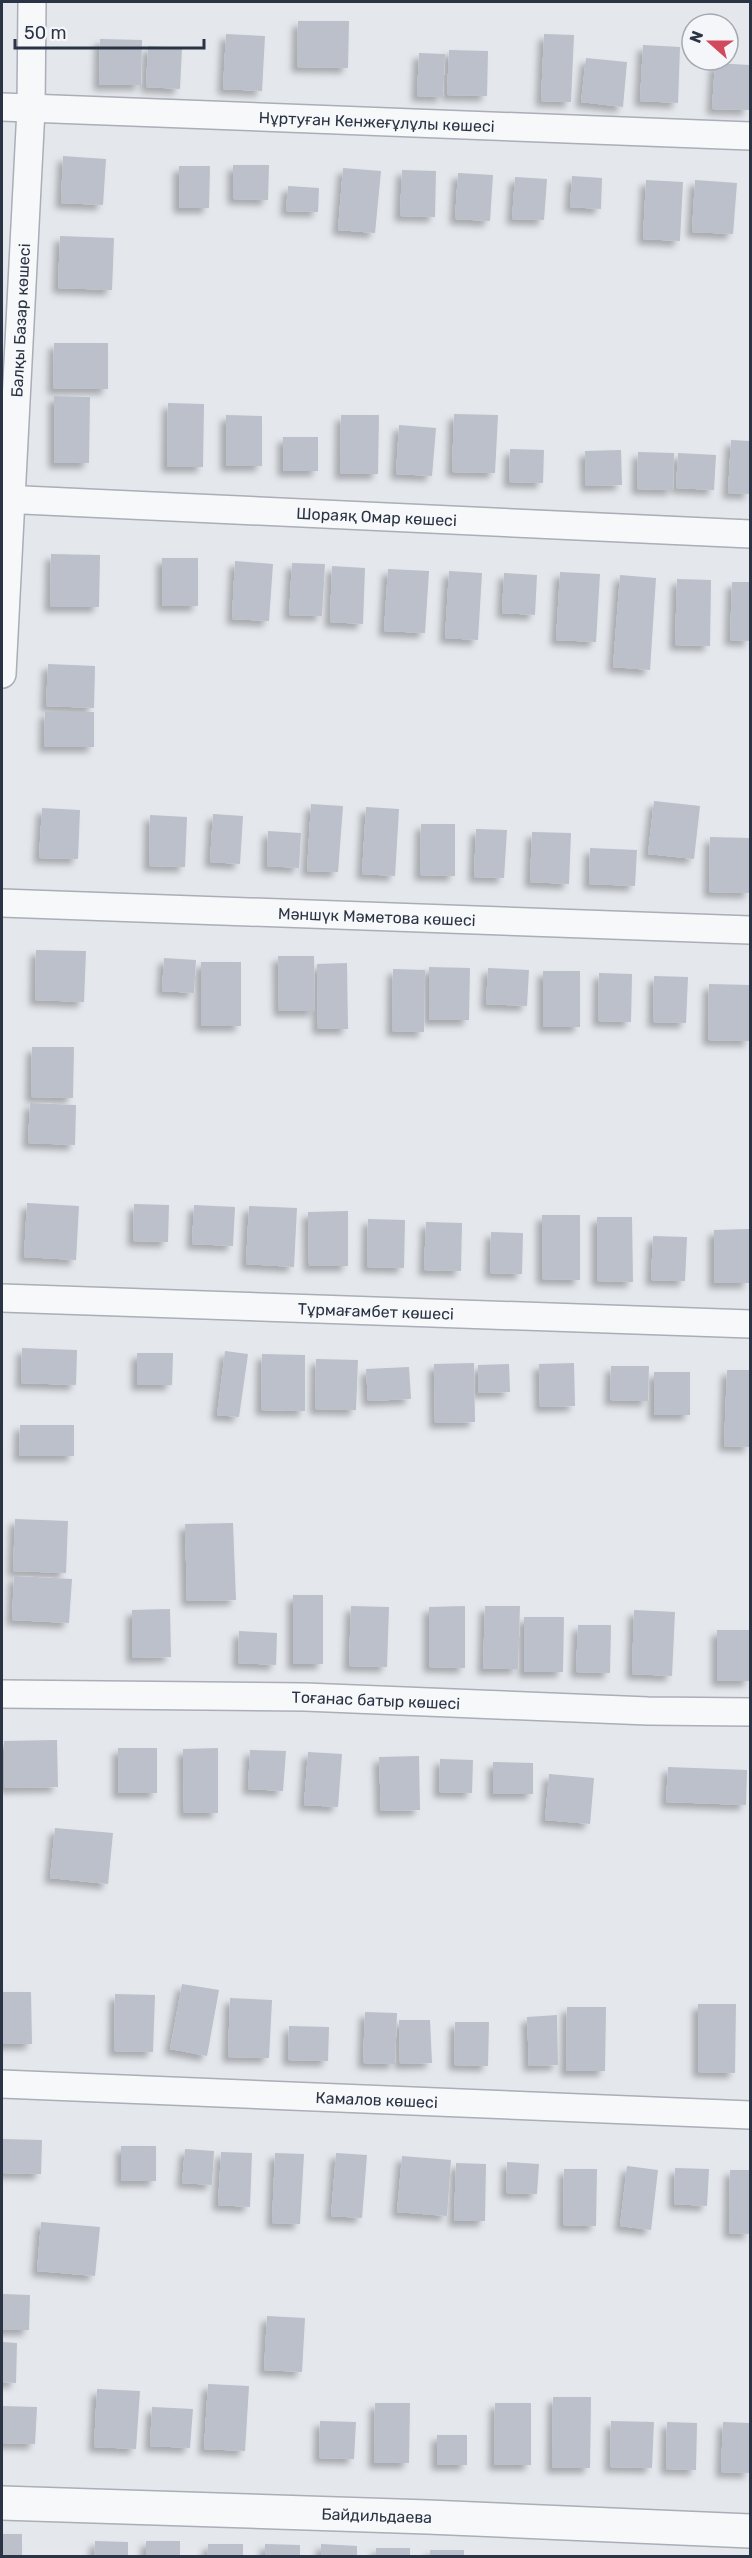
<svg xmlns="http://www.w3.org/2000/svg" width="752" height="2558" font-family="Rubik,sans-serif">
  <style>
    .building { fill: #bbc0ca; filter: url(#shadow) }
    .lines { fill: none; stroke-linecap: round; stroke-linejoin: round }
    .minor-casing { stroke: #a9aeb7; stroke-width: 30 }
    .tertiary-casing { stroke: #a9aeb7; stroke-width: 36 }
    .minor { stroke: #f7f8fa; stroke-width: 27 }
    .tertiary { stroke: #f7f8fa; stroke-width: 33 }
    .labels { text-anchor: middle; dominant-baseline: central; stroke-width: 6; stroke-linejoin: round; paint-order: stroke }
    .street-label { font-size: 16px; fill: #2b3445; stroke: #f4f6f9 }
  </style>
  <defs>
    <filter id="shadow"><feDropShadow dx="-5.5" dy="5.5" stdDeviation="3" flood-color="#0004"/></filter>
  </defs>
  <rect width="100%" height="100%" fill="#e4e7ec"/>
  <!-- building -->
  <path class="building" d="M298,21H349L348,68L297,67Z
    M226,34L265,36L262,91L223,89Z
    M544,34L574,35L571,102L541,101Z
    M100,39L142,40L141,85H99Z
    M643,45L680,47L678,103L640,101Z
    M148,46L182,48L180,89L146,87Z
    M449,50L488,51L487,96L447,95Z
    M419,53L445,54L443,97L417,96Z
    M586,58L627,62L623,107L581,102Z
    M715,63L750,65L749,110L712,109Z
    M63,156L106,159L103,205L61,203Z
    M233,165H269L268,200L233,199Z
    M179,166H210L209,208H179Z
    M343,168L381,171L375,233L338,230Z
    M402,170L436,171L435,217L400,216Z
    M458,173L493,175L490,221L455,219Z
    M572,176L602,178L601,209L570,207Z
    M515,177L547,179L544,220L512,219Z
    M646,180L683,182L680,241L643,239Z
    M695,180L737,183L733,234L692,232Z
    M288,186L319,188L318,212L286,211Z
    M60,236L114,238L112,290L58,288Z
    M54,343H108V389H53Z
    M54,396L90,397L89,463H54Z
    M168,403L204,404L203,467H167Z
    M454,414L498,415L495,473L452,472Z
    M226,415L262,416V466H226Z
    M341,415H379L378,474H340Z
    M399,425L436,428L432,476L396,474Z
    M283,437H318V471H283Z
    M731,440L750,441V494L728,493Z
    M510,449L544,450L543,483L509,482Z
    M621,450L622,485L586,486L585,451Z
    M638,452L674,453L673,490L637,489Z
    M678,453L716,455L714,490L676,488Z
    M51,554L100,555L99,607H50Z
    M162,558H198V606H162Z
    M235,561L273,564L269,621L232,619Z
    M292,563L325,564L322,616L289,615Z
    M332,566L365,568L363,624L330,622Z
    M388,569L429,571L425,633L384,631Z
    M449,571L482,573L478,640L445,638Z
    M560,572L600,574L596,642L556,640Z
    M504,573L537,575L535,615L502,613Z
    M620,575L656,578L650,670L613,667Z
    M677,579L711,580L710,646L675,645Z
    M732,582H750V641L730,640Z
    M48,664L95,666L94,708L46,706Z
    M45,712H94V747H44Z
    M654,801L700,806L694,859L648,854Z
    M311,804L343,806L338,872L307,871Z
    M366,807L399,809L395,876L362,874Z
    M42,808L80,810L78,859L39,858Z
    M213,814L243,816L240,864L210,862Z
    M150,815L187,817L185,867L149,866Z
    M421,824H455V876L420,875Z
    M476,829L507,830L504,878L474,877Z
    M268,831L301,833L299,868L267,866Z
    M532,832L571,833L569,884L530,882Z
    M710,837L750,838V893L709,892Z
    M590,848L637,850L635,886L589,884Z
    M36,950L86,951L84,1002L35,1000Z
    M278,956H314L315,1011H279Z
    M164,958L196,960L194,993L162,991Z
    M201,962H241V1026H201Z
    M347,963L348,1029H318L317,964Z
    M429,967L470,968L469,1020H429Z
    M488,968L529,970L527,1006L486,1004Z
    M393,969L425,970L424,1032L392,1031Z
    M543,971H580V1027H543Z
    M599,973L632,974L631,1022L598,1021Z
    M654,976L688,977L686,1023L653,1022Z
    M709,984L750,985V1041L708,1040Z
    M32,1047H74L73,1098L31,1097Z
    M30,1103L76,1105L75,1145L28,1143Z
    M27,1203L79,1206L76,1260L24,1257Z
    M134,1204L169,1205L168,1242L133,1241Z
    M194,1205L235,1207L233,1246L192,1244Z
    M249,1206L297,1208L294,1267L246,1264Z
    M348,1211V1266H309L308,1212Z
    M542,1215H580V1280L542,1279Z
    M597,1217H632L633,1282L597,1281Z
    M368,1219L405,1220L404,1268L367,1267Z
    M426,1222L462,1223L461,1271L424,1270Z
    M749,1229V1283H714V1230Z
    M491,1232L523,1233L522,1274L490,1273Z
    M653,1236L687,1237L685,1281L651,1280Z
    M22,1348L77,1350L76,1385L21,1383Z
    M225,1351L248,1354L239,1417L217,1415Z
    M137,1353H173L172,1385H137Z
    M262,1354L305,1355V1411L261,1410Z
    M316,1359L358,1360L356,1410L315,1409Z
    M474,1363L475,1422L435,1423L434,1364Z
    M574,1363L575,1406L540,1407L539,1364Z
    M509,1364L510,1392L478,1393V1365Z
    M611,1366H649L648,1401L610,1400Z
    M409,1367L411,1399L368,1401L366,1369Z
    M727,1370H750V1447L724,1446Z
    M654,1372H690V1415H654Z
    M20,1425H74V1456H19Z
    M15,1519L68,1521L66,1573L13,1571Z
    M233,1523L236,1600L187,1601L185,1524Z
    M14,1576L72,1579L69,1623L12,1620Z
    M293,1595H323V1664H293Z
    M351,1606L389,1607L387,1667L349,1666Z
    M465,1606V1668L429,1667V1607Z
    M485,1606H520L518,1669H483Z
    M170,1609L171,1657L132,1658V1610Z
    M634,1610L675,1612L672,1676L632,1674Z
    M524,1617H564L563,1672H524Z
    M578,1625H611L610,1673L576,1672Z
    M717,1630H750V1681H717Z
    M239,1631L277,1633L276,1665L238,1663Z
    M57,1740L58,1787L5,1788L4,1741Z
    M118,1748H157V1793H118Z
    M218,1748V1813H184L183,1749Z
    M250,1750L286,1751L283,1791L248,1789Z
    M308,1752L342,1754L338,1807L304,1805Z
    M419,1756L420,1810L381,1811L379,1757Z
    M440,1759L473,1760L472,1793L439,1792Z
    M493,1762L533,1763V1794H493Z
    M668,1767L747,1770L746,1805L666,1802Z
    M549,1774L594,1778L590,1824L545,1820Z
    M55,1828L113,1833L108,1884L50,1878Z
    M182,1984L219,1990L207,2056L170,2049Z
    M2,1992H31L32,2044H2Z
    M115,1994L155,1995L153,2052L114,2051Z
    M230,1998L272,2000L269,2058L228,2057Z
    M698,2004H736L735,2073L698,2072Z
    M567,2007H606L605,2071H566Z
    M365,2012L397,2013L395,2064L363,2063Z
    M557,2015L558,2065L529,2066L527,2017Z
    M399,2020H430L432,2063L400,2064Z
    M455,2022H489L488,2066L454,2065Z
    M289,2026L329,2027L328,2061L288,2060Z
    M2,2139L42,2140L41,2174L2,2173Z
    M121,2146H156V2181H121Z
    M185,2149L214,2151L212,2185L182,2183Z
    M221,2152L252,2153L250,2207L218,2205Z
    M275,2153L304,2154L300,2224L272,2223Z
    M336,2153L367,2155L362,2218L331,2216Z
    M402,2156L451,2160L447,2216L397,2212Z
    M507,2162L539,2164L537,2194L506,2193Z
    M456,2163L486,2164L485,2221H454Z
    M627,2166L658,2170L651,2230L620,2226Z
    M675,2168L709,2169L707,2206L674,2204Z
    M564,2169H597L596,2226L563,2225Z
    M730,2170H750V2234L729,2233Z
    M41,2222L100,2227L95,2276L37,2271Z
    M2,2294L30,2295L29,2330H2Z
    M267,2316L305,2318L302,2372L264,2370Z
    M2,2342L17,2343L16,2383L2,2382Z
    M208,2384L249,2386L245,2451L204,2449Z
    M97,2389L140,2391L136,2449L94,2447Z
    M553,2397H591L590,2468H552Z
    M375,2403H410L409,2463H374Z
    M495,2403H531V2465H494Z
    M2,2406L37,2407L35,2444L2,2443Z
    M152,2407L193,2409L190,2448L150,2446Z
    M320,2421L356,2422L354,2459L319,2458Z
    M611,2421L654,2422L652,2468L610,2467Z
    M667,2422L697,2423L696,2470L666,2469Z
    M723,2422L750,2423V2473L721,2472Z
    M437,2435H467V2465H437Z
    M2,2534H22V2556H2Z
    M95,2541L128,2542V2556H94Z
    M146,2541H180V2556H146Z
    M208,2544H243V2556H207Z
    M265,2544L300,2545V2556H265Z
    M321,2544L357,2546V2556H321Z
    M376,2548H410V2556H376Z
    M430,2550H464V2556H430Z"/>
  <g class="lines">
    <defs>
      <g id="minor">
        <path id="s1" d="M2,107L750,136"/>
        <path id="s2" d="M2,499L750,534"/>
        <path id="s3" d="M2,674L31,109L32,2"/>
        <path id="s4" d="M2,903L750,930"/>
        <path id="s5" d="M2,1298L750,1324"/>
        <path id="s6" d="M2,1694L305,1697L648,1711L750,1712"/>
        <path id="s7" d="M2,2084L750,2115"/>
      </g>
      <g id="tertiary">
        <path id="s8" d="M2,2503L428,2517L750,2531"/>
      </g>
    </defs>
    <!-- minor casing -->
    <use href="#minor" class="minor-casing"/>
    <!-- tertiary casing -->
    <use href="#tertiary" class="tertiary-casing"/>
    <!-- minor -->
    <use href="#minor" class="minor"/>
    <!-- tertiary -->
    <use href="#tertiary" class="tertiary"/>
  </g>
  <g class="labels">
    <!-- street labels -->
    <g class="street-label">
      <text stroke="none"><textPath href="#s1" startOffset="375">Нұртуған Кенжеғұлұлы көшесі</textPath></text>
      <text stroke="none"><textPath href="#s3" startOffset="354">Балқы Базар көшесі</textPath></text>
      <text stroke="none"><textPath href="#s2" startOffset="375">Шораяқ Омар көшесі</textPath></text>
      <text stroke="none"><textPath href="#s4" startOffset="375">Мәншүк Мәметова көшесі</textPath></text>
      <text stroke="none"><textPath href="#s5" startOffset="374">Тұрмағамбет көшесі</textPath></text>
      <text stroke="none"><textPath href="#s6" startOffset="374">Тоғанас батыр көшесі</textPath></text>
      <text stroke="none"><textPath href="#s7" startOffset="375">Камалов көшесі</textPath></text>
      <text stroke="none"><textPath href="#s8" startOffset="375">Байдильдаева</textPath></text>
    </g>
  </g>
  <!-- border -->
  <rect width="752" height="2558" fill="none" stroke="#2b3445" stroke-width="6"/>
  <!-- north arrow -->
  <g transform="translate(710 42) rotate(291)"><circle r="28" fill="#f4f6f9" stroke="#a4a8b1" stroke-width="1.5"/>
  <path d="M0-4.5L10 22L0 15L-10 22Z" fill="#d1495b"/>
  <text y="-9" font-size="16" font-weight="bold" text-anchor="middle" fill="#2b3445">N</text>
  </g>
  <!-- scale -->
  <path d="M15 39v9h189v-9" fill="none" stroke="#2b3445" stroke-width="3"/>
  <text x="24" y="39" font-size="18" fill="#2b3445" stroke="#f4f6f9" stroke-width="4.5" paint-order="stroke">50 m</text>
</svg>
